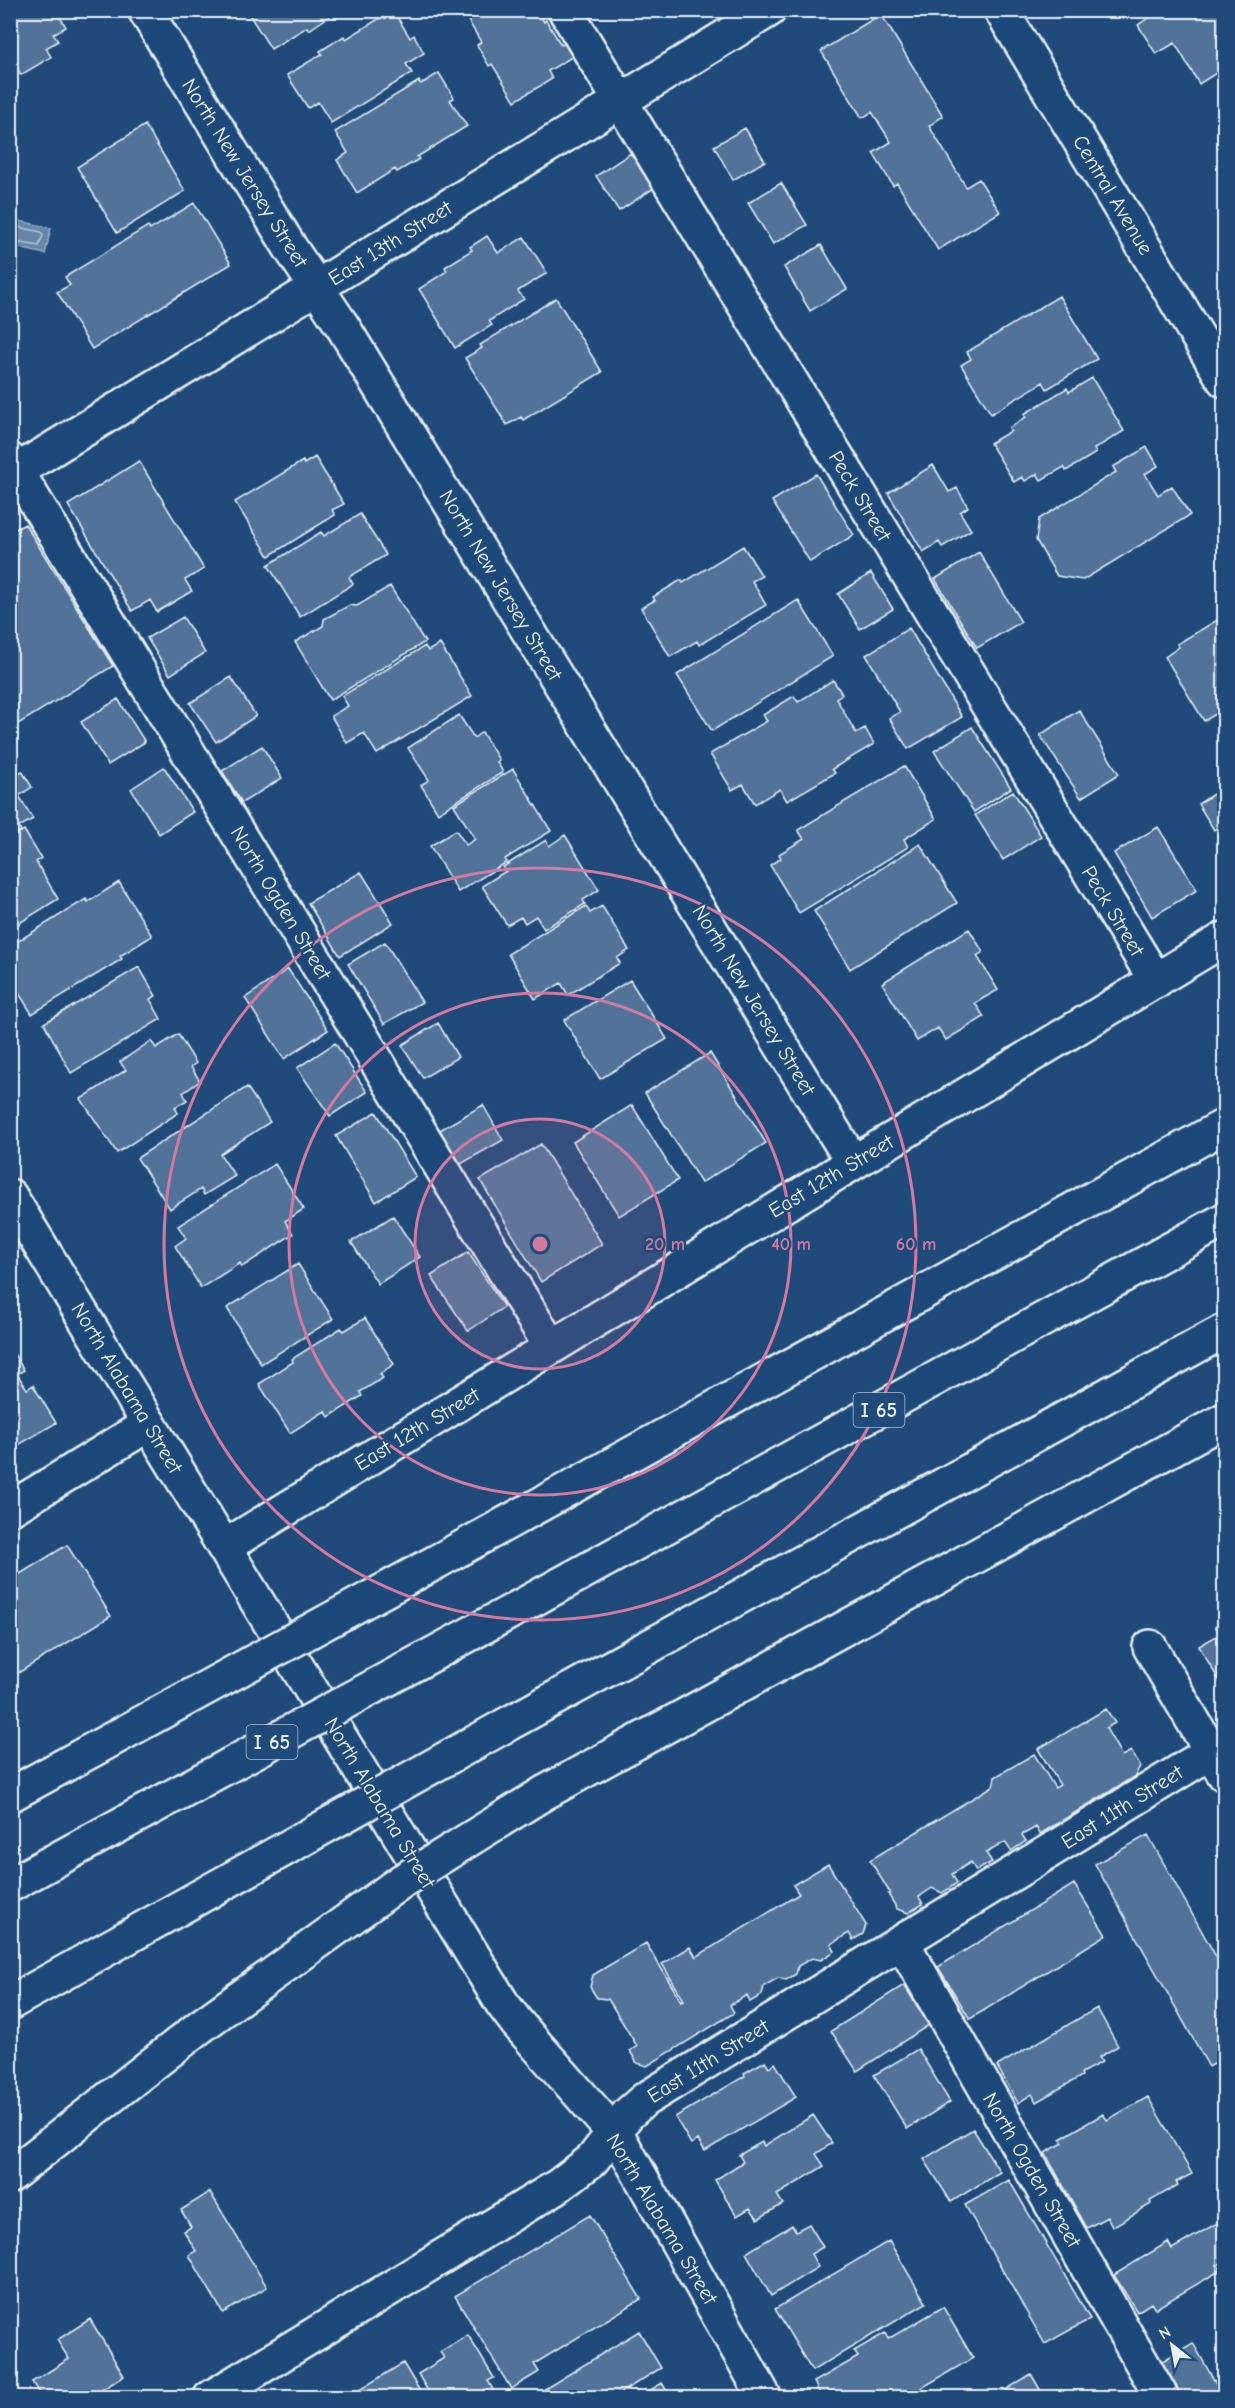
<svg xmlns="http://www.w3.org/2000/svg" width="1235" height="2408" font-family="'Comic Neue',sans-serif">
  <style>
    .water { fill: #6685a7; stroke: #9ab0c7; stroke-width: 1.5 }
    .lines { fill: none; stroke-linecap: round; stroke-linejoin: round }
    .shore { stroke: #b4c6d8; stroke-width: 1.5 }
    .building { fill: #517399; stroke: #e8f1f8; stroke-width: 1.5 }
    .street-casing { stroke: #e8f1f8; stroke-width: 38 }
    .secondary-casing { stroke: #e8f1f8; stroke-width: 38 }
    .highway-casing { stroke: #e8f1f8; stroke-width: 38 }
    .street { stroke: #1f4a7a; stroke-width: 33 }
    .secondary { stroke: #1f4a7a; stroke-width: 33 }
    .highway { stroke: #1f4a7a; stroke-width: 33 }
    .highway-bridge-casing { stroke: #e8f1f8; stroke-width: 38; stroke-linecap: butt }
    .highway-bridge { stroke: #1f4a7a; stroke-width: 33 }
    .ring { fill: none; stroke: #d37aa2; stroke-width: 3 }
    .labels { text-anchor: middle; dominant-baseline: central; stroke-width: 4.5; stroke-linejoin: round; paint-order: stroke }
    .shield { fill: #1f4a7a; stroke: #acbfd2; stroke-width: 1.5 }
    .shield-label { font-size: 20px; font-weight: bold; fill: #e8f1f8 }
    .street-label { font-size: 21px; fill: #e8f1f8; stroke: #1f4a7a }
    .centre { fill: #d37aa2; stroke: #1f4a7a; stroke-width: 3 }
    .ring-label { font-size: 18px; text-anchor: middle; font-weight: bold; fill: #d37aa2; stroke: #1f4a7a; stroke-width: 4.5; stroke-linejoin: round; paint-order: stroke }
  </style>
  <rect width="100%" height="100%" fill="#1f4a7a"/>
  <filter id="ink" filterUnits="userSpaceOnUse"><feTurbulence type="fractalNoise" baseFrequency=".0167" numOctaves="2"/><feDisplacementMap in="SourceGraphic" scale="12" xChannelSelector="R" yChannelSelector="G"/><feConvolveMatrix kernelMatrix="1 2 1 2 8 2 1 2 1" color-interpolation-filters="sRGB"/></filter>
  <g filter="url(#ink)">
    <!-- water -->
    <path class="water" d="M11,219L51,228L45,254L11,246Z"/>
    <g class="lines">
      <!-- shore -->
      <path class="shore" d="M10,225L41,232L43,235L39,246L10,241"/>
    </g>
    <!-- building -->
    <path class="building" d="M10,10H56L66,27L53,34L58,41L46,48L51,57L21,75L17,68L10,71Z
      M334,10L331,12L333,14L309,30L307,27L271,49L250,16L259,10Z
      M393,10L410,38L414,35L424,53L406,64L412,73L331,123L318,102L308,108L287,75L322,54L320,51L344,36L346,39Z
      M462,10H537L544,22L546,20L561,45L569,41L577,54L548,71L552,79L515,101L492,64L489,66L477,45L481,42Z
      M1160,10H1171L1173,13L1178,10H1224V68L1199,84L1175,43L1156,54L1138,25Z
      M881,14L943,116L929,126L966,187L979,179L1000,212L938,250L897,183L893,186L873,153L891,142L872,112L862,118L821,51Z
      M439,73L454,98L450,100L467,126L417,157L419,159L397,172L395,169L357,193L337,160L348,153L335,132L419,81L421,84Z
      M145,125L185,191L117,233L77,167Z
      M745,128L765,161L733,180L714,146Z
      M631,153L654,188L619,211L596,176Z
      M781,183L807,225L773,244L748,203Z
      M194,203L231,264L92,349L57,292L70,285L65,277L148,226L150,230Z
      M487,236L498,253L524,237L547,273L518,291L524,299L489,321L492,325L455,348L419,289L447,271L445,267L472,250L470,247Z
      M821,245L847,289L810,311L784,267Z
      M1059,296L1097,359L1047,389L1043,382L991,414L961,365L971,359L967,352Z
      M556,298L602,372L523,420L521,417L507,425L465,358L482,348L480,345Z
      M1092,378L1124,431L1094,449L1096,453L1066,471L1064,467L1041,480L1037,474L1025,481L1022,477L1014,482L990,443L1011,431L1009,428L1026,417L1024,414L1067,388L1069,392Z
      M1147,447L1158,466L1145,474L1158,495L1172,486L1190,515L1083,580L1057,576L1036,540L1039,519L1116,472L1113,467Z
      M315,457L344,504L332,510L335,515L269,556L235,502L303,461L304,464Z
      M139,461L204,569L185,580L192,591L157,612L150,600L132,611L68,505Z
      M933,465L949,492L957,488L968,507L960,512L971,530L942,547L939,542L923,552L888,493Z
      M816,474L854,535L810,562L772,501Z
      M360,514L386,555L349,577L353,584L300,617L268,565L321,532L324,536Z
      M25,524L113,666L10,729V532Z
      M743,546L762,576L752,581L766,605L699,645L697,641L670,657L641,608L655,600L653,597L681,580L683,583Z
      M979,552L1021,622L977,648L935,579Z
      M871,573L893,609L860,629L838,594Z
      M390,586L425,642L330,700L295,642L323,626L324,619L350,605L357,606Z
      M798,600L833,656L712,731L677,675Z
      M1224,616V715L1222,717L1219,712L1204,721L1165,657L1179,647L1177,644Z
      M183,617L205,653L170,675L147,638Z
      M909,628L962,717L908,749L889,718L900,712L866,655Z
      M440,644L472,696L377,754L364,733L347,743L331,716L348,706L342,696L425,646L428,651Z
      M231,677L256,716L216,742L190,703Z
      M833,680L842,694L836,698L856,733L865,728L874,744L832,769L835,773L787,801L780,789L755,804L743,784L732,790L710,754L767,721L763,715L794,696L798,702Z
      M118,699L145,742L108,765L81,722Z
      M1079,710L1119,774L1081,798L1040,735Z
      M459,715L474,738L482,732L499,760L497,762L503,772L438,813L421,785L429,780L408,748Z
      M972,727L1011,788L974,812L934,751Z
      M262,746L282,778L242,803L222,771Z
      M904,766L936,819L904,839L908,847L799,913L770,865L781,858L779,854L804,839L798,830Z
      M164,767L193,812L159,834L131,789Z
      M513,769L551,831L505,859L507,862L458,892L430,846L456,830L466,845L475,839L454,805Z
      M22,771L32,787L19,796L33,819L19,827L21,831L10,838V778Z
      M1224,787V823L1214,830L1198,804Z
      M1013,791L1041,836L1003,860L975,815Z
      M1158,827L1197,890L1152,917L1114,853Z
      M24,830L41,858L36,862L58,899L10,929V839Z
      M565,835L599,890L583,900L585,904L544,929L536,916L525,923L521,917L507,925L482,886L506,871L503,867L546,840L549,846Z
      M920,844L957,903L850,969L814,911Z
      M361,872L393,923L340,956L308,903Z
      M119,882L152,936L120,956L122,959L32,1014L10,979V946L86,899L88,902Z
      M586,906L590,913L602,906L629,950L617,958L620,963L568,995L561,983L535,999L508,954Z
      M969,929L983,952L977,956L998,990L975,1003L984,1017L946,1040L938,1028L917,1041L882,983Z
      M385,942L422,1002L384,1024L348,964Z
      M139,967L156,996L150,999L161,1019L71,1073L44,1023Z
      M288,969L328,1030L284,1059L245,998Z
      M630,980L667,1039L600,1079L564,1020Z
      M438,1023L458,1057L423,1078L402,1045Z
      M178,1034L196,1063L191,1067L200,1081L183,1093L187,1100L175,1107L178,1113L117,1153L81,1099L126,1070L120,1062L151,1041L156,1048Z
      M335,1043L367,1092L330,1116L297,1068Z
      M710,1053L766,1143L701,1183L645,1093Z
      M247,1087L270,1122L220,1154L235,1176L204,1195L201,1189L170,1209L137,1158Z
      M483,1105L503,1140L459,1165L438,1131Z
      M632,1105L678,1180L619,1216L573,1142Z
      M376,1112L416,1177L376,1202L336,1136Z
      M541,1144L602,1244L541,1282L480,1180Z
      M275,1164L304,1209L285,1221L293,1234L242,1267L240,1263L201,1288L175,1246L186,1238L178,1226Z
      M393,1216L420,1257L378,1284L351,1242Z
      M468,1252L504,1307L468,1331L431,1276Z
      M298,1264L333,1319L261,1364L227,1308Z
      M365,1318L394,1364L380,1374L383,1378L360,1392L362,1396L329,1417L325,1411L290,1433L259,1384L293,1362L292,1359L341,1328L344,1331Z
      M10,1348L24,1370L17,1374L27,1389L33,1385L56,1423L10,1450Z
      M67,1545L111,1616L10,1678V1580Z
      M1224,1620V1689L1199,1646L1220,1634L1215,1626Z
      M1106,1709L1115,1723L1106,1728L1122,1756L1131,1751L1140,1766L1135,1776L1040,1834L1036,1827L1022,1835L1026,1841L1011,1851L1005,1842L986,1853L992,1862L976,1871L971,1862L952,1874L957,1883L942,1893L932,1888L919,1897L923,1904L908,1913L897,1909L888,1894L890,1893L870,1860L993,1786L995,1777L1034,1754L1055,1788L1060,1785L1038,1749Z
      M1148,1835L1224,1971V2058L1209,2067L1095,1864Z
      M828,1864L866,1925L863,1934L853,1940L849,1933L831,1944L835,1951L821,1960L812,1958L798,1966L796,1974L786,1980L778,1978L764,1986L762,1995L750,2002L747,1995L730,2005L734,2013L647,2066L637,2063L630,2051L637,2046L608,1999L597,1998L590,1987L593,1975L646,1943L681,2001L684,2000L662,1964L690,1947L696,1957L799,1894L793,1885Z
      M1074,1884L1106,1935L970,2019L938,1967Z
      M904,1985L929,2025L857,2071L831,2031Z
      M1097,2008L1118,2046L1099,2057L1102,2062L1081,2073L1082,2076L1036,2102L1032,2094L1018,2103L997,2066Z
      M918,2049L950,2102L907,2129L874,2075Z
      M765,2061L769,2067L775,2063L796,2097L705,2151L698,2140L691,2144L675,2117L745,2076L744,2073Z
      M1224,2071V2096L1214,2077Z
      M1148,2097L1192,2174L1176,2182L1178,2185L1150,2201L1151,2204L1112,2227L1107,2217L1087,2228L1045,2153L1063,2143L1060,2139L1103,2114L1107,2120Z
      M813,2115L832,2143L816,2154L824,2166L777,2195L783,2204L758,2219L750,2208L737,2216L715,2180L743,2162L739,2155L762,2142L764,2146Z
      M973,2129L1000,2172L951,2202L924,2159Z
      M1009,2180L1090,2319L1045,2344L965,2205Z
      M210,2192L267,2287L223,2313L189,2255L196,2251L184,2231L191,2227L181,2210Z
      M590,2215L641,2299L534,2364L539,2372L511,2389L455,2296Z
      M1219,2222L1224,2232V2261L1218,2265L1221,2270L1155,2309L1151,2303L1137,2312L1114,2275L1168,2242L1172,2249Z
      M809,2224L823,2247L811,2254L818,2267L771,2296L746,2253L792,2225L796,2231Z
      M889,2241L926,2303L812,2371L775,2309Z
      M943,2307L973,2358L918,2390L922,2397L822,2398L814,2382L858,2357L854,2351L885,2333L888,2339Z
      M90,2319L124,2376L89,2398H42L32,2382L69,2359L57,2340Z
      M639,2331L661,2368L612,2398H530Z
      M468,2335L494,2378L488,2381L498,2398H432L418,2374L444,2358L440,2352Z
      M1193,2343L1224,2398H1170L1157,2364Z
      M403,2363L424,2398H352L351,2395Z
      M1031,2374L1045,2398H993Z
      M662,2383L671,2398H637Z"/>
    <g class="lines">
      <defs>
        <path id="street" d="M145,10L291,249L343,327L853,1163
          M565,10L1156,981
          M10,460L551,1347
          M10,475L769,10
          M10,1509L149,1424
          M224,1547L853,1163L1224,939
          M1150,1647L1224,1774
          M902,1942L1162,2398
          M210,2398L558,2186L592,2160L628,2114L644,2100L1224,1744"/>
        <path id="secondary" d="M1001,10L1224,380
          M10,1196L502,2003L517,2023L620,2140L765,2398"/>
        <path id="highway" d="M438,1561L1224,1126
          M534,1599L1224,1220
          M506,1725L1224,1331
          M544,1793L1224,1420
          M10,2176L201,2026"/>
      </defs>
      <!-- street casing -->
      <use href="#street" class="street-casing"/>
      <!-- secondary casing -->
      <use href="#secondary" class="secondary-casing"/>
      <!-- highway casing -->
      <use href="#highway" class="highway-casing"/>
      <!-- street -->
      <use href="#street" class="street"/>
      <!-- secondary -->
      <use href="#secondary" class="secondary"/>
      <!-- highway -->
      <use href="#highway" class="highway"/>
      <defs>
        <path id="highway-bridge" d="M10,1795L438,1561
          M10,1885L534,1599
          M10,2003L506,1725
          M201,2026L402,1881L544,1793"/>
      </defs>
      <!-- highway-bridge casing -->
      <use href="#highway-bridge" class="highway-bridge-casing"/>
      <!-- highway-bridge -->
      <use href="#highway-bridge" class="highway-bridge"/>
    </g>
  </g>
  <!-- distance rings -->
  <circle cx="540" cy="1244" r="125" fill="#d37aa2" fill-opacity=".12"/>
  <g class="ring">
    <circle cx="540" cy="1244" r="125"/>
    <circle cx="540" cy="1244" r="251"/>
    <circle cx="540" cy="1244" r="376"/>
  </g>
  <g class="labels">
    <!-- shield labels -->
    <g class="shield">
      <rect x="853.5" y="1393" width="51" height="34" rx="4.5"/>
      <rect x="246.5" y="1725" width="51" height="34" rx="4.5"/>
    </g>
    <g class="shield-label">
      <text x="879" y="1410">I 65</text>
      <text x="272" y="1742">I 65</text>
    </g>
    <!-- street labels -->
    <g class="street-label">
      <text transform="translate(245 173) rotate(58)">North New Jersey Street</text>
      <text transform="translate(1113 195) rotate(59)">Central Avenue</text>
      <text transform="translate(390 243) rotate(-32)">East 13th Street</text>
      <text transform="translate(860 496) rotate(59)">Peck Street</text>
      <text transform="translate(501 585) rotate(59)">North New Jersey Street</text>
      <text transform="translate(281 903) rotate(59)">North Ogden Street</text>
      <text transform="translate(1113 911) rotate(59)">Peck Street</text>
      <text transform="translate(754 1000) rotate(59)">North New Jersey Street</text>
      <text transform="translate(831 1176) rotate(-31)">East 12th Street</text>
      <text transform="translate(127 1388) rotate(59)">North Alabama Street</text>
      <text transform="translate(417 1429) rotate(-31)">East 12th Street</text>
      <text transform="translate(380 1803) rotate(59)">North Alabama Street</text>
      <text transform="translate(1122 1807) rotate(-32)">East 11th Street</text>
      <text transform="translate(708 2061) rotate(-32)">East 11th Street</text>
      <text transform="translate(1032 2170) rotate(60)">North Ogden Street</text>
      <text transform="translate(662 2219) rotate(59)">North Alabama Street</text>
    </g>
  </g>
  <circle cx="540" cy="1244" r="9" class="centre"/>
  <g class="ring-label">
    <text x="665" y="1250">20 m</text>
    <text x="791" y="1250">40 m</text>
    <text x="916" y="1250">60 m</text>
  </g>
  <!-- margin -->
  <rect width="1235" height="2408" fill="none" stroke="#1f4a7a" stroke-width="36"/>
  <rect x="18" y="18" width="1199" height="2372" fill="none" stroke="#e8f1f8" stroke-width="2" filter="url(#ink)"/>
  <!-- north arrow -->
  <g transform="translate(1172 2345) rotate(329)" stroke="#1f4a7a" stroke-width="4.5" paint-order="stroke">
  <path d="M0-4.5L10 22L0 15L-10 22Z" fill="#e8f1f8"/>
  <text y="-9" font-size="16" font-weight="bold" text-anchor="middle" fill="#e8f1f8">N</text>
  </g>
</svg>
